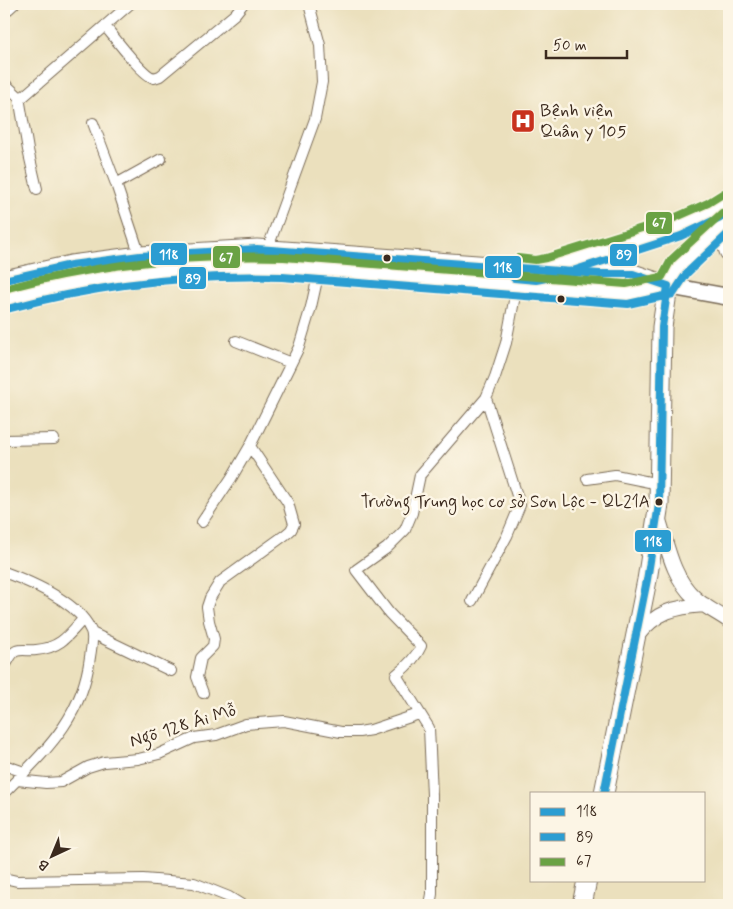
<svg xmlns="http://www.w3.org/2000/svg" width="733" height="909" font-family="Mynerve,sans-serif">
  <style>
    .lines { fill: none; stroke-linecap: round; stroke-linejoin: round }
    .street-casing { stroke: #796a56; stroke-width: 12 }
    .secondary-casing { stroke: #796a56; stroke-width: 16 }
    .primary-casing { stroke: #796a56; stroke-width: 19 }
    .highway-casing { stroke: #796a56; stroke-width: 21 }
    .street { stroke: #fff; stroke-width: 10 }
    .secondary { stroke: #fff; stroke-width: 14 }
    .primary { stroke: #fff; stroke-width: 16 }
    .highway { stroke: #fff; stroke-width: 19 }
    .bus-1-casing { stroke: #fcf5e5; stroke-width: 11 }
    .bus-2-casing { stroke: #fcf5e5; stroke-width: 11 }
    .bus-3-casing { stroke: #fcf5e5; stroke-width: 11 }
    .bus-1 { stroke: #2b9dd2; stroke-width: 8 }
    .bus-2 { stroke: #2b9dd2; stroke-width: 8 }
    .bus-3 { stroke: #6aa244; stroke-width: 8 }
    .bus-dot { fill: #3b2a1e; stroke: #fcf5e5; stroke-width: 2 }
    .labels { text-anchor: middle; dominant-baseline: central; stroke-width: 5; stroke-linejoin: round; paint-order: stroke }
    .bus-label { font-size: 17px; fill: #3b2a1e; stroke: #fcf5e5; text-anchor: end }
    .poi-label { font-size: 18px; fill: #3b2a1e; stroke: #fcf5e5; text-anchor: start }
    .street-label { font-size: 18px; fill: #3b2a1e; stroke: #fcf5e5 }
    .line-badge { stroke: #fcf5e5; stroke-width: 2 }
    .badge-label { font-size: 14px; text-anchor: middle; font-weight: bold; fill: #fff }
  </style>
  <rect width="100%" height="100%" fill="#fcf5e5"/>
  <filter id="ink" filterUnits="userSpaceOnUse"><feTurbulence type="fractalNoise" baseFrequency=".02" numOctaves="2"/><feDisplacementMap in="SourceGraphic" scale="10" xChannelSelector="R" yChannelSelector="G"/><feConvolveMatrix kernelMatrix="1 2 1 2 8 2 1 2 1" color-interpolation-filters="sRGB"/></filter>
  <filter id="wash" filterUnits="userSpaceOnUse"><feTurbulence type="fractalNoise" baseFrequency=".0096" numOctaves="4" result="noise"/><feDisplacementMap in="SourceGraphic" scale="20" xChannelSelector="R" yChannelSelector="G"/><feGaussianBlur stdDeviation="1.12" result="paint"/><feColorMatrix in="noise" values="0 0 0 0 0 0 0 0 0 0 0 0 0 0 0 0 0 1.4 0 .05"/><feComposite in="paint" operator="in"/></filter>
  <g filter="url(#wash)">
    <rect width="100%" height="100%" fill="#ebe0bd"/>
  </g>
  <g filter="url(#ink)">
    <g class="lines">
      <defs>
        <path id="street" d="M4,13L14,4
          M105,26C114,37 143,76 154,78L160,76L235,14L243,4
          M4,83L19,97L24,96L130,4
          M19,97L28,150L37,189
          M93,123L116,184L140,256
          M116,184L161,159
          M266,253L315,119L322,82L320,45L309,4
          M236,341L291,363
          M4,440L54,439
          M587,479L615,475L659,484
          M202,522L232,477L250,446L299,347L311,307L319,271
          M4,572C31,582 79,602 91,631C94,638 91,649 90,657C82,719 45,751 4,793
          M472,601L507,536L520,505L486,398
          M92,633L171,671
          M4,666C9,662 10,654 16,651C21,649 30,651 36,650C60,648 68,636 83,619
          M203,693L197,677L201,658L213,646L214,639L209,621L207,607L210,598L220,582L285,535L291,530L294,524L288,503L250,446
          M4,765L24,772
          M17,780L46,783L61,782L88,767L104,762L138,759L159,754L194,738L216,735L246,724L284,721L341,732H359L371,730L419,714
          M4,878L17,881L143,879L194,883L229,897L242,905
          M430,905L432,894V795L429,728L396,675C406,667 416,658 421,646L389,613L356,570L387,548L405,530L412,513L420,475L486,398L495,377L506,343L517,285"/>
        <path id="secondary" d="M658,517C667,544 672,577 694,597C704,607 718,613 729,621
          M637,636C657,611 674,607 705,605"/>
        <path id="primary" d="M668,286L729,297"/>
        <path id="highway" d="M725,224L726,241L729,251
          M550,266L681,225L715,211L729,202
          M4,280L71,265L140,256L257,249L600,274H633L668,286
          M4,299C94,273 189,262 283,267L627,294L666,286
          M604,793L647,580L659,504L662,327L668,286L679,267L729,220
          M582,905L587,880"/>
      </defs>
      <!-- street casing -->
      <use href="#street" class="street-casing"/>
      <!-- secondary casing -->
      <use href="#secondary" class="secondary-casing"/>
      <!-- primary casing -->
      <use href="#primary" class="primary-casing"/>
      <!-- highway casing -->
      <use href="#highway" class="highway-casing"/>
      <!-- street -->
      <use href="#street" class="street"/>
      <!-- secondary -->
      <use href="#secondary" class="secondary"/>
      <!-- primary -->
      <use href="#primary" class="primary"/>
      <!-- highway -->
      <use href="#highway" class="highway"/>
      <defs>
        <path id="bus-1" d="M4,280L71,265L140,256L257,249L600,274H633L668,286
          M604,793L647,580L659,504L662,327L668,286"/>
        <path id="bus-2" d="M514,278L536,280L557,276L681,236L729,213
          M7,309C99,284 187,274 282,277L628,304L673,294L687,273L729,233"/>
        <path id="bus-3" d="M518,258L535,260L546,258L674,218L708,203L724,193
          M4,289C96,264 188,254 284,257L626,284L662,277L671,260L722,213"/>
      </defs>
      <!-- bus-1 casing -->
      <use href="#bus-1" class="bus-1-casing"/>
      <!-- bus-2 casing -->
      <use href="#bus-2" class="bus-2-casing"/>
      <!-- bus-3 casing -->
      <use href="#bus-3" class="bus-3-casing"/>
      <!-- bus-1 -->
      <use href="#bus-1" class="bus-1"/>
      <!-- bus-2 -->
      <use href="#bus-2" class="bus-2"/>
      <!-- bus-3 -->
      <use href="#bus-3" class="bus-3"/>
    </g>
  </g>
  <!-- icons -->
  <defs>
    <symbol id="hospital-square" viewBox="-11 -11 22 22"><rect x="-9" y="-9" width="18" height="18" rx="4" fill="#c8321e" stroke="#fcf5e5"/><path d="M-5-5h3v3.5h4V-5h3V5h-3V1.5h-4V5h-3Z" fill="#fff"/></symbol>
  </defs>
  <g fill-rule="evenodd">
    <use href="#hospital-square" x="509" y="107" width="28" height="28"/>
  </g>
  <!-- markers -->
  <g class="bus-dot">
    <circle cx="387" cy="258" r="4.5"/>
    <circle cx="561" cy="299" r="4.5"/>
    <circle cx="659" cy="502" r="4.5"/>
  </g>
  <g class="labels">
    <!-- bus labels -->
    <g class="bus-label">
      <text x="650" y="502">Trường Trung học cơ sở Sơn Lộc - QL21A</text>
    </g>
    <!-- poi labels -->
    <g class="poi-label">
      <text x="540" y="111">Bệnh viện<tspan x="540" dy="21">Quân y 105</tspan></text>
    </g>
    <!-- street labels -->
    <g class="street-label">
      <text transform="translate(183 726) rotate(-17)">Ngõ 128 Ái Mỗ</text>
    </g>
  </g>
  <g class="line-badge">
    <rect x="645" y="211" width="28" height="24" rx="5" fill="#6aa244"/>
    <rect x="150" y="242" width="38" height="24" rx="5" fill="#2b9dd2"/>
    <rect x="609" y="243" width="29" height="24" rx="5" fill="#2b9dd2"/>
    <rect x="212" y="245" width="29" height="24" rx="5" fill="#6aa244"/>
    <rect x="484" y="255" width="38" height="24" rx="5" fill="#2b9dd2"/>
    <rect x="178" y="266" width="29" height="24" rx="5" fill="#2b9dd2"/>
    <rect x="634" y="529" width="38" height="24" rx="5" fill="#2b9dd2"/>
  </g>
  <g class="badge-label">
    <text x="659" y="227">67</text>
    <text x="169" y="259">118</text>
    <text x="624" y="259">89</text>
    <text x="226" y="262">67</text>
    <text x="503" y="272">118</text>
    <text x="193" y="283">89</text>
    <text x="653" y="546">118</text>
  </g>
  <!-- margin -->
  <rect width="733" height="909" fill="none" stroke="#fcf5e5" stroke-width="20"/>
  <!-- legend -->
  <rect x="530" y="792" width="175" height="90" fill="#fcf5e5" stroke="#afa495"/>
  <rect x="540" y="808" width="25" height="8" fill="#2b9dd2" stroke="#afa495"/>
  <text x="576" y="816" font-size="15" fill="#3b2a1e">118</text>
  <rect x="540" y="833" width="25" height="8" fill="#2b9dd2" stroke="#afa495"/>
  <text x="576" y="842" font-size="15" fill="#3b2a1e">89</text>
  <rect x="540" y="858" width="25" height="8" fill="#6aa244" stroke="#afa495"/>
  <text x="576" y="866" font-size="15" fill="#3b2a1e">67</text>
  <!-- north arrow -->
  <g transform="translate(52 856) rotate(224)" stroke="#fcf5e5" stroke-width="4" paint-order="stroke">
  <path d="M0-4L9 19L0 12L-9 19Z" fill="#3b2a1e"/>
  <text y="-8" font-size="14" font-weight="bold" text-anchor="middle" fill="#3b2a1e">B</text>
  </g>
  <!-- scale -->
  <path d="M546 50v8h81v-8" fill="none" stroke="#3b2a1e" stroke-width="2.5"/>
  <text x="553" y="50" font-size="15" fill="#3b2a1e" stroke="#fcf5e5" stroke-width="4" paint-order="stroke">50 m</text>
</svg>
